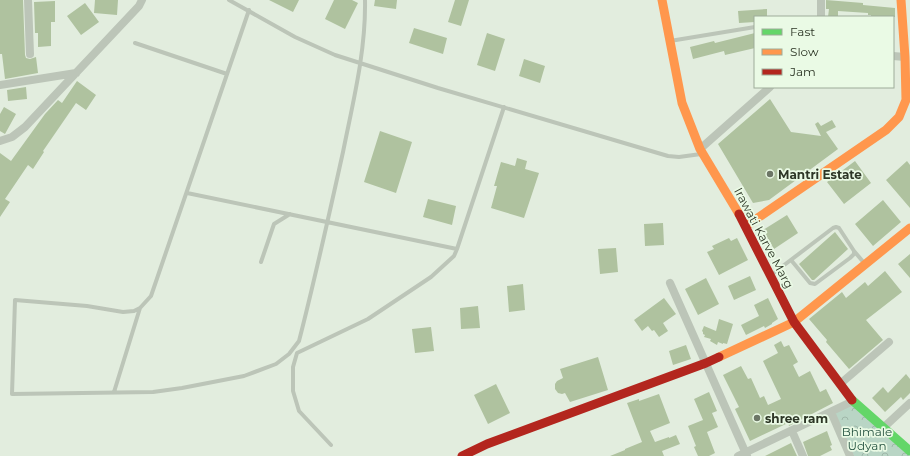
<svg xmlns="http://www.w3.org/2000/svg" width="910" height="456" font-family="Montserrat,sans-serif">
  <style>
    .park { fill: url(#park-crowns) }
    .building { fill: #afc29f }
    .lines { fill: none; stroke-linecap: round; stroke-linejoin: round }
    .lane { stroke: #bcc5b8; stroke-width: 4 }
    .street { stroke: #bcc5b8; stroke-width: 8 }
    .fast { stroke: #63d668; stroke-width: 9 }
    .slow { stroke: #ff974d; stroke-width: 9 }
    .jam { stroke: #b3261e; stroke-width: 9 }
    .poi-dot { fill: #6c7666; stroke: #eafae5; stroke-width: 1.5 }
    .labels { text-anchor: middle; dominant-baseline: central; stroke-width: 3.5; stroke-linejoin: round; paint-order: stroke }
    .poi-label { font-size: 12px; font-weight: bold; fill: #2d3626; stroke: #eafae5; text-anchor: start }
    .street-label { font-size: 12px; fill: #2d3626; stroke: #eafae5 }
    .park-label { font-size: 12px; fill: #285543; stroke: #eafae5 }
  </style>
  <defs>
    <pattern id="park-crowns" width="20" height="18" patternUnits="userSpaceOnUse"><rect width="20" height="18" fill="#b9d5c5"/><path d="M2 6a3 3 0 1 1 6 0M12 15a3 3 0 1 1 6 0" fill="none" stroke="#9fb7a9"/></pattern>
  </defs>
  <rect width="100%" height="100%" fill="#e2edde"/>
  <!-- park -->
  <path class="park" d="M851,402L910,456H854L834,411Z"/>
  <!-- building -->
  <path class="building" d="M0,0H23L25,55L26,58L30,59L36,57L38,73L5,79L2,54H0Z
    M95,0H118L117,15L94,13Z
    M269,0H299L293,12Z
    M334,0H352L358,3L345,29L325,19Z
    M375,0H397L396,9L374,6Z
    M455,0H469L461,26L448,22Z
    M826,0L863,3V5L895,8V17H871V15H868V13L838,11V17H828L829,9H826Z
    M55,1V22H51V46L38,47V33H35L34,2Z
    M85,3L99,22L81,35L67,16Z
    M767,9V17H755V22L739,23L738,11Z
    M414,28L447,38L443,54L409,43Z
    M487,33L505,39L495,71L477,65Z
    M755,33V48L725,55L724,51L693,59L690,47L714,41L715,43Z
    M524,59L545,66L540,83L519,76Z
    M77,81L96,95L86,110L76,103L43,151L44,152L33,169L28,165L5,199L10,202L0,217V153L11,161L45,114L58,100L62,103Z
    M26,87L27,99L8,101L7,90Z
    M770,99L791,132L821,136L815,124L818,122L821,126L832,120L836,127L826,132L838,149L769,200L753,203L718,144Z
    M4,107L16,114L5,134L0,131V114Z
    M380,131L412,142L396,193L364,182Z
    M517,158L527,161L525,169L539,173L524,218L491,208L497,186H494L501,162L515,166Z
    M855,161L871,183L844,204L827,182Z
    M907,161L910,165V208L886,180Z
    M428,199L456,206L452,225L423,217Z
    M883,200L901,222L873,246L855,224Z
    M787,215L798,233L774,249L763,230Z
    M663,223L664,245L645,246L644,224Z
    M835,232L848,249L814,280H812L799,264Z
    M729,238L731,241L737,238L748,260L719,275L707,252L714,249L712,246Z
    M616,248L618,272L600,274L598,249Z
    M910,254V278L898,264Z
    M885,271L902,292L866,320L883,340L849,369L826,342L827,340L809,319L842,292L846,298L865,282L868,286Z
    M750,276L756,290L734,300L728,286Z
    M706,278L719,304L698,315L685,289Z
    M523,284L525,310L509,312L507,286Z
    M664,298L676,314L663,323L668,331L659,337L654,330L652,331L648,326L642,331L634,320Z
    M768,298L778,319L772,323V324L765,328L764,326L746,335L741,325L759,316L754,305Z
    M478,306L480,328L461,329L460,308Z
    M719,319L733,324L727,344L723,343V344L718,342L717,345L710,341L711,339L704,337L705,335L703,334V332L702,331L704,326L716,331Z
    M431,327L434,351L415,353L412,329Z
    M781,341L784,347L789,345L798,362L793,365L799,377L810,371L820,392L826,389L833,403L789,426L788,423L750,441L735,409L739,407L723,375L741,366L748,379L751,378L760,398L764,396L768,405L781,399L763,361L778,353L774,345Z
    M686,345L691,359L673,365L669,351Z
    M598,357L608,390L570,402L565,393L562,394L558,393L555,389V384L557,381L563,378L560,369Z
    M906,374L910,379V393L903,400L901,397L885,412L872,398L883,387L888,393Z
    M496,384L510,413L488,424L474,395Z
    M709,392L717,411L712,413L718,427L707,432L715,453L709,456H698L694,447L696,446L688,426L703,420L694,399Z
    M659,394L670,423L650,431L655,442L669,437V438L676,435L680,444L662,451L664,456H610L625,450V449L642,442L627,403L639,399V401Z
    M827,431L832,445L830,446L832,450L820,456H808L803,442Z
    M791,443L797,456H765Z"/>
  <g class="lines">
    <!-- lane -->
    <path class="lane" d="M229,0L295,37L335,55L438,88L668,156L679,157L701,154
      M249,10L151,296L140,308L134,311L123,312L87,306L15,300L12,394L153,392L182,388L244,376L276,364L289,354L299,341C315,279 329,215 343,152C353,102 366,51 365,0
      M670,41L755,27
      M135,43L227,74
      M187,193L457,249L504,107
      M854,251L865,264
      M261,262L274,224L290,214
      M771,275L833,228L836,227L839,228L854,251V254L850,258L815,284L810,283L791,260
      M114,392L140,308
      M331,445L299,411L293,391V367L297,353L368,319L431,277L454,256L457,249"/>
    <!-- street -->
    <path class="street" d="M28,0L30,54
      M821,0V17
      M893,56L905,57
      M0,85L76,73
      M0,141L12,137L25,127L139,6L142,0
      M700,149L770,87
      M670,283L747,456
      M840,384L889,342
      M831,412L850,456
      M883,428L910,403
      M792,431L803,456
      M738,456L853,401"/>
    <!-- fast -->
    <path class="fast" d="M852,400L910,451"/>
    <!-- slow -->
    <path class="slow" d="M662,0L682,103L700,149L739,214
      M746,226L886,130L899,117L906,100L905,57L901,0
      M719,357L794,322L910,228"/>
    <!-- jam -->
    <path class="jam" d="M739,214L794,322L852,400
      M462,456L487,444L706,363L719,357"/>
  </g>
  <!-- markers -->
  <g class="poi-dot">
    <circle cx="770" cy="174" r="4"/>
    <circle cx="757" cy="418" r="4"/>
  </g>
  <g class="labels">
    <!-- poi labels -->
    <g class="poi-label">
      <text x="778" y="174">Mantri Estate</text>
      <text x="765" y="418">shree ram</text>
    </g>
    <!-- street labels -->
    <g class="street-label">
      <text transform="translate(764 238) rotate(62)">Irawati Karve Marg</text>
    </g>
    <!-- park labels -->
    <g class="park-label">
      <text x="867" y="431">Bhimale<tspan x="867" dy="14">Udyan</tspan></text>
    </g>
  </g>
  <!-- legend -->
  <rect x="754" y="16" width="140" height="72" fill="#eafae5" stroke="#9eac99"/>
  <rect x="762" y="29" width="20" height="6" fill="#63d668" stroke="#9eac99"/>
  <text x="790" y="36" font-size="12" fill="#2d3626">Fast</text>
  <rect x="762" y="49" width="20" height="6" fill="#ff974d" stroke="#9eac99"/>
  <text x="790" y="56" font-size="12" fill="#2d3626">Slow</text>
  <rect x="762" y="69" width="20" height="6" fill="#b3261e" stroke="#9eac99"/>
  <text x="790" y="76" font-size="12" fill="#2d3626">Jam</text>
</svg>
